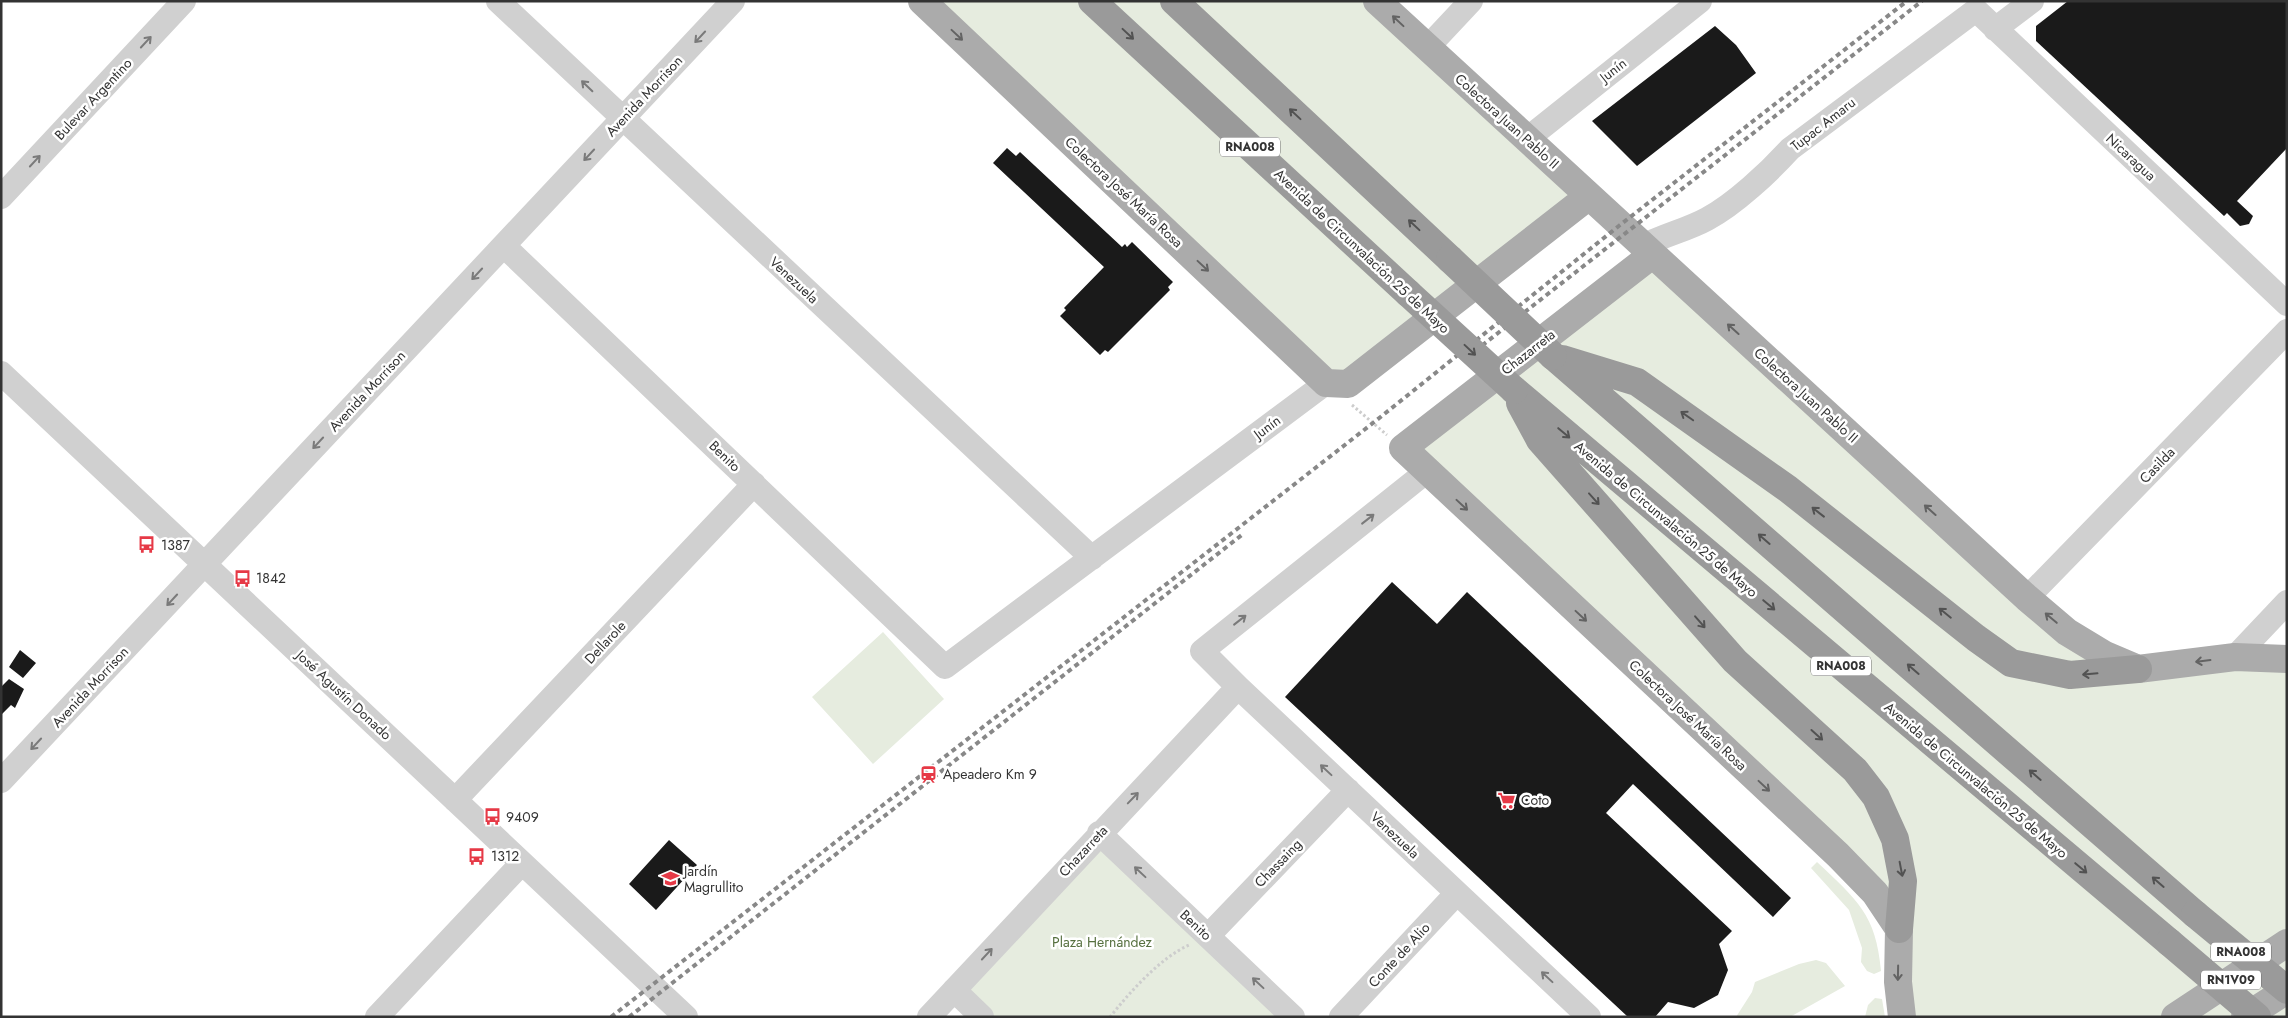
<svg xmlns="http://www.w3.org/2000/svg" width="2288" height="1018" font-family="Jost,sans-serif">
  <style>
    .green { fill: #e6ecdf }
    .building { fill: #1a1a1a }
    .lines { fill: none; stroke-linecap: round; stroke-linejoin: round }
    .path { stroke: #cdcdcd; stroke-width: 3; stroke-dasharray: 2.5 2.5; stroke-linecap: butt }
    .minor { stroke: #d0d0d0; stroke-width: 24 }
    .major { stroke: #ababab; stroke-width: 28 }
    .highway { stroke: #9a9a9a; stroke-width: 28 }
    .rail { stroke: #888; stroke-width: 4; stroke-dasharray: 5 4; stroke-linecap: butt }
    .highway-bridge { stroke: #9a9a9a; stroke-width: 28 }
    .oneway { stroke: #636363 }
    .oneway2 { stroke: #525252 }
    .oneway3 { stroke: #7a7a7a }
    .labels { text-anchor: middle; dominant-baseline: central; stroke-width: 5; stroke-linejoin: round; paint-order: stroke }
    .shield { fill: #fff; stroke: #707070; stroke-width: 1 }
    .shield-label { font-size: 12px; font-weight: bold; fill: #333 }
    .street-label { font-size: 14px; fill: #333; stroke: #fff }
    .poi-label { font-size: 14px; fill: #333; stroke: #fff; text-anchor: start }
    .park-label { font-size: 14px; fill: #56703f; stroke: #fff }
  </style>
  <rect width="100%" height="100%" fill="#fff"/>
  <!-- green -->
  <path class="green" d="M922,1H1377L1589,196L1326,383Z
    M1652,255L2105,655L2287,659V1017H1902L1899,929L1403,448Z
    M883,632L944,699L873,764L812,697Z
    M1099,833L1293,1017H982L954,990Z
    M1817,862C1857,900 1876,914 1881,971L1874,974L1867,971L1861,962L1862,948L1849,910L1811,868Z
    M1816,960L1826,963L1845,986L1790,1017H1736L1752,992L1755,982L1799,964Z
    M1875,998L1882,999L1885,1017H1865L1868,1005Z"/>
  <!-- building -->
  <path class="building" d="M2068,1H2287V148L2237,201L2253,216L2249,224L2240,226L2227,213L2224,216L2036,41V26Z
    M1715,26L1736,45L1756,73L1637,166L1592,121Z
    M1007,148L1016,156L1020,152L1122,247L1125,244L1127,247L1132,242L1173,282L1168,287L1170,290L1108,352L1105,350L1100,355L1060,316L1066,310L1064,308L1104,267L993,163Z
    M1392,582L1437,624L1467,592L1791,898L1773,917L1633,784L1606,813L1732,931L1719,944L1728,970L1718,995L1694,1008L1668,1002L1655,1017H1628L1285,697Z
    M20,650L36,663L23,678L9,667Z
    M9,679L24,689L15,708L11,705L1,715V687Z
    M669,840L697,865L656,910L629,884Z"/>
  <g class="lines">
    <!-- path -->
    <path class="path" d="M1352,405L1387,435
      M1110,1017C1130,992 1160,958 1189,945"/>
    <!-- minor -->
    <path class="minor" d="M498,1L1092,558
      M1995,29L2032,1
      M1427,48L1471,1
      M1527,139L1700,1
      M1,197L184,1
      M504,246L945,667L1326,383
      M1643,246C1664,235 1687,230 1707,219C1735,204 1769,172 1790,149L1976,10L2287,304
      M1,373L686,1017
      M1426,472L1202,651L1238,687L1589,1017
      M2027,598L2287,331
      M2235,657L2287,602
      M1,781L733,1
      M455,800L754,484
      M1099,833L1293,1017
      M1208,936L1348,790
      M954,990L982,1017
      M377,1017L522,863
      M929,1017L1238,687
      M1341,1017L1457,893"/>
    <!-- major -->
    <path class="major" d="M922,1L1326,383L1348,384L1589,196
      M1377,1L2027,598L2067,632L2105,655L2138,669L2235,657L2287,659
      M1652,255L1403,448L1838,855L1875,893L1899,929L1898,982L1902,1017
      M2175,1017L2287,943
      M2245,1017L2287,990"/>
    <!-- highway -->
    <path class="highway" d="M1092,1L1408,293
      M1174,1L1450,259
      M1553,356L2195,914
      M1562,359L1637,382L1788,489L1976,638L2011,663L2070,675L2138,669
      M1514,390L2169,942
      M1520,403L1540,440L1735,661L1855,770L1876,797L1895,839L1903,881L1899,929"/>
    <!-- rail -->
    <path class="rail" d="M1475,351L1922,1
      M611,1017L1373,423L1620,225L1907,1
      M629,1017L1243,534"/>
    <!-- highway-bridge -->
    <path class="highway-bridge" d="M1450,259L1553,356
      M1408,293L1514,390
      M2195,914L2287,990
      M2169,942L2257,1017"/>
  </g>
  <!-- one-way arrows -->
  <defs><path id="oneway-shaft" d="M-6 0H5M1.5-3L5.5 0L1.5 3" fill="none" stroke-width="1.6" stroke-linecap="round" stroke-linejoin="round" transform="scale(1.25)"/></defs>
  <g class="oneway">
    <use href="#oneway-shaft" transform="translate(1398 21) rotate(-137)"/>
    <use href="#oneway-shaft" transform="translate(957 35) rotate(43)"/>
    <use href="#oneway-shaft" transform="translate(1203 266) rotate(43)"/>
    <use href="#oneway-shaft" transform="translate(1733 329) rotate(-138)"/>
    <use href="#oneway-shaft" transform="translate(1462 505) rotate(43)"/>
    <use href="#oneway-shaft" transform="translate(1930 510) rotate(-138)"/>
    <use href="#oneway-shaft" transform="translate(1581 616) rotate(43)"/>
    <use href="#oneway-shaft" transform="translate(2051 618) rotate(-140)"/>
    <use href="#oneway-shaft" transform="translate(2203 661) rotate(173)"/>
    <use href="#oneway-shaft" transform="translate(1764 786) rotate(43)"/>
    <use href="#oneway-shaft" transform="translate(1898 973) rotate(91)"/>
  </g>
  <g class="oneway2">
    <use href="#oneway-shaft" transform="translate(1128 34) rotate(43)"/>
    <use href="#oneway-shaft" transform="translate(1295 114) rotate(-137)"/>
    <use href="#oneway-shaft" transform="translate(1414 225) rotate(-137)"/>
    <use href="#oneway-shaft" transform="translate(1470 350) rotate(43)"/>
    <use href="#oneway-shaft" transform="translate(1687 416) rotate(-145)"/>
    <use href="#oneway-shaft" transform="translate(1564 433) rotate(40)"/>
    <use href="#oneway-shaft" transform="translate(1594 499) rotate(48)"/>
    <use href="#oneway-shaft" transform="translate(1818 512) rotate(-142)"/>
    <use href="#oneway-shaft" transform="translate(1764 539) rotate(-139)"/>
    <use href="#oneway-shaft" transform="translate(1769 605) rotate(40)"/>
    <use href="#oneway-shaft" transform="translate(1945 613) rotate(-141)"/>
    <use href="#oneway-shaft" transform="translate(1700 622) rotate(49)"/>
    <use href="#oneway-shaft" transform="translate(1913 669) rotate(-139)"/>
    <use href="#oneway-shaft" transform="translate(2090 674) rotate(175)"/>
    <use href="#oneway-shaft" transform="translate(1817 735) rotate(42)"/>
    <use href="#oneway-shaft" transform="translate(2035 775) rotate(-139)"/>
    <use href="#oneway-shaft" transform="translate(2081 868) rotate(40)"/>
    <use href="#oneway-shaft" transform="translate(1901 869) rotate(79)"/>
    <use href="#oneway-shaft" transform="translate(2158 882) rotate(-139)"/>
  </g>
  <g class="oneway3">
    <use href="#oneway-shaft" transform="translate(700 37) rotate(133)"/>
    <use href="#oneway-shaft" transform="translate(146 42) rotate(-47)"/>
    <use href="#oneway-shaft" transform="translate(587 86) rotate(-136)"/>
    <use href="#oneway-shaft" transform="translate(589 155) rotate(133)"/>
    <use href="#oneway-shaft" transform="translate(35 161) rotate(-47)"/>
    <use href="#oneway-shaft" transform="translate(477 274) rotate(133)"/>
    <use href="#oneway-shaft" transform="translate(318 443) rotate(133)"/>
    <use href="#oneway-shaft" transform="translate(1368 519) rotate(-38)"/>
    <use href="#oneway-shaft" transform="translate(172 600) rotate(133)"/>
    <use href="#oneway-shaft" transform="translate(1240 620) rotate(-38)"/>
    <use href="#oneway-shaft" transform="translate(36 744) rotate(133)"/>
    <use href="#oneway-shaft" transform="translate(1326 770) rotate(-137)"/>
    <use href="#oneway-shaft" transform="translate(1133 798) rotate(-46)"/>
    <use href="#oneway-shaft" transform="translate(1140 872) rotate(-137)"/>
    <use href="#oneway-shaft" transform="translate(987 954) rotate(-47)"/>
    <use href="#oneway-shaft" transform="translate(1547 977) rotate(-137)"/>
    <use href="#oneway-shaft" transform="translate(1258 983) rotate(-137)"/>
  </g>
  <!-- icons -->
  <defs>
    <symbol id="bus-bare" viewBox="-9 -9 18 18"><path d="M-5-6H5V4H4V6H2V4H-2V6H-4V4H-5ZM-3.5-4V0h7V-4ZM-3.5 1.2v1.5H-2V1.2ZM2 1.2v1.5H3.5V1.2Z" fill="#e63946" stroke="#fff" stroke-width="2.5" paint-order="stroke"/></symbol>
    <symbol id="station-bare" viewBox="-9 -9 18 18"><path d="M-3-6H3Q5-6 5-4V2Q5 4 3 4L4.5 6H3L1.5 4h-3L-3 6H-4.5L-3 4Q-5 4-5 2V-4Q-5-6-3-6ZM-3.5-4v3h7v-3ZM-3.5 1v1.5H-2V1ZM2 1v1.5H3.5V1Z" fill="#e63946" stroke="#fff" stroke-width="2.5" paint-order="stroke"/></symbol>
    <symbol id="supermarket-bare" viewBox="-9 -9 18 18"><path d="M-6-5.5h2.5l.6 2H6L4.5 2H-2.5L-4.4-4H-6ZM-1.5 3.2a1.3 1.3 0 1 0 .1 0ZM3 3.2a1.3 1.3 0 1 0 .1 0Z" fill="#e63946" stroke="#fff" stroke-width="2.5" paint-order="stroke"/></symbol>
    <symbol id="school-bare" viewBox="-9 -9 18 18"><path d="M0-5L7-2L0 1L-7-2ZM-4 1L0 2.5L4 1V4Q0 6-4 4Z" fill="#e63946" stroke="#fff" stroke-width="2.5" paint-order="stroke"/></symbol>
  </defs>
  <g fill-rule="evenodd">
    <use href="#bus-bare" x="134" y="532" width="25" height="25"/>
    <use href="#bus-bare" x="230" y="566" width="25" height="25"/>
    <use href="#station-bare" x="916" y="762" width="25" height="25"/>
    <use href="#supermarket-bare" x="1494" y="788" width="25" height="25"/>
    <use href="#bus-bare" x="480" y="804" width="25" height="25"/>
    <use href="#bus-bare" x="464" y="844" width="25" height="25"/>
    <use href="#school-bare" x="658" y="866" width="25" height="25"/>
  </g>
  <g class="labels">
    <!-- shield labels -->
    <g class="shield">
      <rect x="1220" y="137.5" width="60" height="19" rx="4"/>
      <rect x="1811" y="656.5" width="60" height="19" rx="4"/>
      <rect x="2211" y="942.5" width="60" height="19" rx="4"/>
      <rect x="2201" y="970.5" width="60" height="19" rx="4"/>
    </g>
    <g class="shield-label">
      <text x="1250" y="147">RNA008</text>
      <text x="1841" y="666">RNA008</text>
      <text x="2241" y="952">RNA008</text>
      <text x="2231" y="980">RN1V09</text>
    </g>
    <!-- street labels -->
    <g class="street-label">
      <text transform="translate(1613 70) rotate(-38)">Junín</text>
      <text transform="translate(644 96) rotate(-47)">Avenida Morrison</text>
      <text transform="translate(93 99) rotate(-47)">Bulevar Argentino</text>
      <text transform="translate(1507 121) rotate(42)">Colectora Juan Pablo II</text>
      <text transform="translate(1823 124) rotate(-38)">Tupac Amaru</text>
      <text transform="translate(2131 157) rotate(43)">Nicaragua</text>
      <text transform="translate(1124 192) rotate(43)">Colectora José María Rosa</text>
      <text transform="translate(1362 251) rotate(43)">Avenida de Circunvalación 25 de Mayo</text>
      <text transform="translate(794 280) rotate(43)">Venezuela</text>
      <text transform="translate(1528 352) rotate(-38)">Chazarreta</text>
      <text transform="translate(367 391) rotate(-47)">Avenida Morrison</text>
      <text transform="translate(1806 395) rotate(42)">Colectora Juan Pablo II</text>
      <text transform="translate(1267 427) rotate(-37)">Junín</text>
      <text transform="translate(725 456) rotate(44)">Benito</text>
      <text transform="translate(2157 465) rotate(-46)">Casilda</text>
      <text transform="translate(1666 519) rotate(40)">Avenida de Circunvalación 25 de Mayo</text>
      <text transform="translate(605 642) rotate(-47)">Dellarole</text>
      <text transform="translate(90 687) rotate(-47)">Avenida Morrison</text>
      <text transform="translate(344 695) rotate(43)">José Agustín Donado</text>
      <text transform="translate(1688 715) rotate(43)">Colectora José María Rosa</text>
      <text transform="translate(1976 780) rotate(40)">Avenida de Circunvalación 25 de Mayo</text>
      <text transform="translate(1395 835) rotate(43)">Venezuela</text>
      <text transform="translate(1083 851) rotate(-47)">Chazarreta</text>
      <text transform="translate(1278 863) rotate(-46)">Chassaing</text>
      <text transform="translate(1196 925) rotate(43)">Benito</text>
      <text transform="translate(1399 955) rotate(-47)">Conte de Alio</text>
    </g>
    <!-- poi labels -->
    <g class="poi-label">
      <text x="161" y="545">1387</text>
      <text x="256" y="578">1842</text>
      <text x="943" y="774">Apeadero Km 9</text>
      <text x="1521" y="800">Coto</text>
      <text x="506" y="817">9409</text>
      <text x="491" y="856">1312</text>
      <text x="684" y="871">Jardín<tspan x="684" dy="16">Magrullito</tspan></text>
    </g>
    <!-- park labels -->
    <g class="park-label">
      <text x="1102" y="942">Plaza Hernández</text>
    </g>
  </g>
  <!-- border -->
  <rect width="2288" height="1018" fill="none" stroke="#333333" stroke-width="5"/>
</svg>
